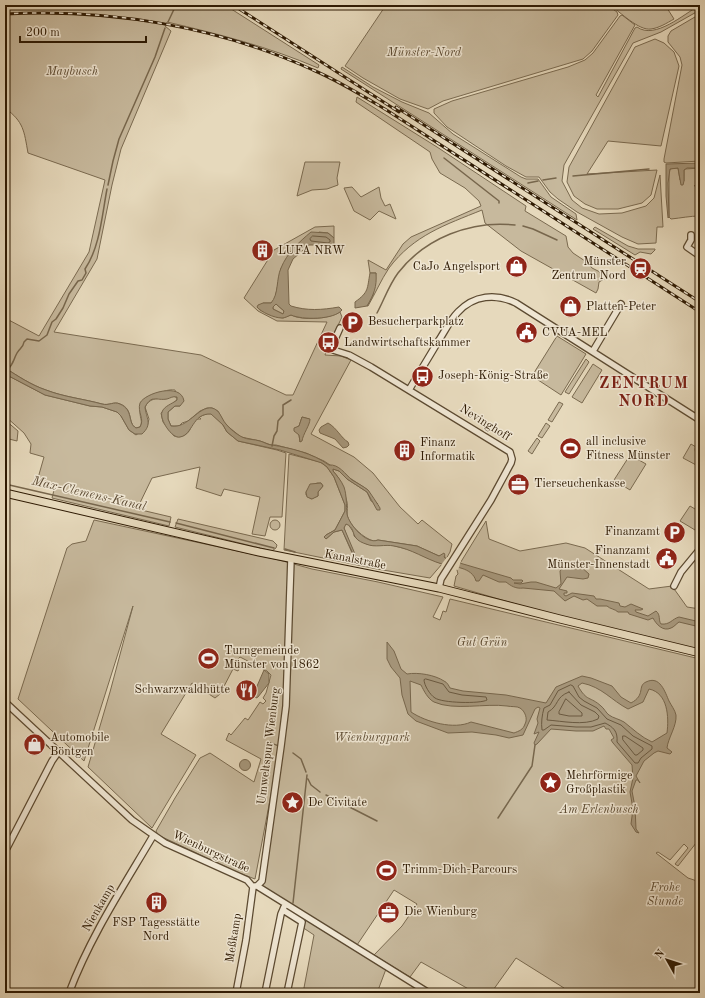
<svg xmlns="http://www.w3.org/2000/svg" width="705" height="998" font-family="'Old Standard TT',serif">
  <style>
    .green { fill: #c7b99d; stroke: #7a6a50; fill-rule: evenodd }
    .water { fill: #a7987d; stroke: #77664c; fill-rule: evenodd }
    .pier { fill: #e6d9bc }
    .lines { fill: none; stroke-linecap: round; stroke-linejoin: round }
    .shore { stroke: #6a5940; stroke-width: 1 }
    .stream { stroke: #77664c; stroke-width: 1.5 }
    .minor-casing { stroke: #5c4a31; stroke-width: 8 }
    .major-casing { stroke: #2e1a03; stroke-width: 9 }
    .minor { stroke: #efe6d3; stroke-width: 5.5 }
    .major { stroke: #e6d9bc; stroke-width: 7 }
    .rail-casing { stroke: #2e1a03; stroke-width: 3 }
    .rail { stroke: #efe6d3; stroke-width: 1.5; stroke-dasharray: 4.5; stroke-linecap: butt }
    .labels { text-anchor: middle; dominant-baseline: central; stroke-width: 3; stroke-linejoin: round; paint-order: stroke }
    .park-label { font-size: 12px; font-style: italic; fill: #5c4a31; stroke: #efe6d3 }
    .poi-label { font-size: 12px; fill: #2e1a03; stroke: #efe6d3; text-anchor: start }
    .street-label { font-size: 12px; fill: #2e1a03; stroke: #efe6d3 }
    .water-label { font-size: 13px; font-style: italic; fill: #5e4c34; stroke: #efe6d3 }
    .district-label { font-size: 16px; font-weight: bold; letter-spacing: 1px; fill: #7a1f14; stroke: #efe6d3 }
  </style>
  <rect width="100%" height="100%" fill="#e6d9bc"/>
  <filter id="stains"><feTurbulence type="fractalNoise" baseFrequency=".005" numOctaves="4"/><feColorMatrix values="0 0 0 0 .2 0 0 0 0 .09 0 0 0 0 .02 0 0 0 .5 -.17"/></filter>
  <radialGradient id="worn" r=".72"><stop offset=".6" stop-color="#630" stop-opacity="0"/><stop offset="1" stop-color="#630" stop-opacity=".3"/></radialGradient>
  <!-- green -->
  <path class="green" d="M5,5H225L319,65L318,68C269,47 219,34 167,22L165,26L171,31L121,149L112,185L97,259L54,332L201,355L286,395H293L327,322L277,321L258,311L244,298L274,250L315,227L334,226V238L328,233L319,232L281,268L275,299L271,303H263L260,310L277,317L283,318L291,315C303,321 329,319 340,312L342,317L328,346L325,355L341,356L351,360L311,434L354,457L373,473L400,507L418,524L422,520L452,544L450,552L446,559L444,555L439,556L417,546L378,540L374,541C364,539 349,525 347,515C347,511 348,506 347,502C344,491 342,480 333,471V469L339,471L347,479L367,492L371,501L378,504L373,499L368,490L324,461L306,453L276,445H271L260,441L241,437L225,424L218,411L212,408H207L200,411L188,421L182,423L179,426H171L168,419V412L175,406H180L175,390C168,389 163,392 156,394C146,396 139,401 140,412C140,419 143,421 140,427L136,428C127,423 134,409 120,404C114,401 109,406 102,404C84,399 64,397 46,390C31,385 18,376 5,368V318L39,336L89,252L105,180L28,153C24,131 24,122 5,108ZM302,417L309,419L300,442L299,435L294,429L299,426Z
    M386,5H607L617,12L618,15L592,51L583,59L443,101L428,109L400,99L363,78L345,66Z
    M610,5H668L667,8L674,19C667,23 659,28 651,29C639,31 620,12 610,5Z
    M700,5V10L661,32L633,43L564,165L562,181L572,200L582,208L599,214L622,213L646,206L654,198L660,175L663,227H657L656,243L638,244L622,237L577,212L558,199L550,192L539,177H526L506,166L447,127L434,113V109L452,101L568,67L585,60L593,53L620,16L622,15L635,25L596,95L598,97L635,28L637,27C655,40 684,14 700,5Z
    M700,14V161L666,163L664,162V159L682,65L680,57L668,42V36L671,31Z
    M655,39L664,43L674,52L679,66L661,146L608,141L587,174L657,170L651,195L642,203L618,209H597L585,204L574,196L567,182L569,167L635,47Z
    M342,67L373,87L402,102L429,113L453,134L521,177L526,179H538L551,197L576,214L577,220L341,69Z
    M357,97L437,147L526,206L525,211L566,236L568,247L573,253L588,263L592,268L606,275V278L599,282L598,289L596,293L521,251L485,223L482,210C445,225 414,235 389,268C381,280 375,294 368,306H367L373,295L376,273H370L368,260L386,270L403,244L411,237L481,206L479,201L465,188L440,173L432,159L430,152L356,102Z
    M305,162H340L337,178L338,185L327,189L312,190L297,196Z
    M674,168H678L680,180L684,181V170L685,169L700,168V182L697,183L694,186L700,185V216C690,216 681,218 671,219L669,217V173L670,169Z
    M352,187L361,197L379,187L381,198L385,206L390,204L396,219L379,211L370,220L354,211L344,188Z
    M595,227L628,246L638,249H655V250L651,254L640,252L635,255L593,229Z
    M276,304L284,311L283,314L273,309V307Z
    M557,336L586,354L561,395L532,376Z
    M586,359L589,362L569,394L565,392Z
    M593,364L602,370L582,403L572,397Z
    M5,374L45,395L90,406L102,407L117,412L121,416L129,430L136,435L147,427L149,419L145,407C151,395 162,400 174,396L177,398V400L161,413L163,422L174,436C182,439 191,433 191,425L197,419H201L199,417C204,415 207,413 212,414L223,425L227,432L238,441L277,450L286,453L282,517H270L265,536L252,534L260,497L224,489L221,496L196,488L200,467L152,478L137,509L171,517L169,526L52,498L54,490L36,485L44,457L30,453L31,444L24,433L5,416Z
    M559,402L563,404L552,422L548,420Z
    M5,420L18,431L17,441L5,438Z
    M546,423L550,426L542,438L538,436Z
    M537,438L540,441L532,454L528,451Z
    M691,444L696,447L695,449L698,466L683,458Z
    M289,454L320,462L327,467L334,477L345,505V511L335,530L326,535V539L334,532L342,530L356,562L344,528L345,524H348L354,533V536C372,552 379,541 395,546C400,547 405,549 410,550C421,553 431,560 442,564L430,578L377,569L284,550ZM317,483H321L323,486L318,492V496L311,499L306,495V492L309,488Z
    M630,455L646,464L630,490L614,480Z
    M690,506L700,512V525L698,524L695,530L680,521Z
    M178,519L273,541L277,545L276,548L272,551L175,527Z
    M94,520L279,560L312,569L378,582L443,597L433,617L440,620L443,611L446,612L450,599L700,659V838L678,866L675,864L688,848L684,844L670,860L658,852L656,853L688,878L700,882V993H563L564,988L516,958L491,993H469L472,991L421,962L410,977L374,955L402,926L417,904L394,890L357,945L262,886L282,747L269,742L280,747L255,879L239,873L158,835L156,831L175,798L200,758L210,753L254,782L261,759L226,740L229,733L231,735L245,718L248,720L260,702L263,704L266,701L263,698L266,693L271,675L267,671L240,657L237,660L242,663L238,671L233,669L220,694L215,698L192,683L161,734L196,755L152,828L88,767L110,692L133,606L84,761L18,699L67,548L72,544L86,541Z
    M270 525a5 5 0 1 1 10 0a5 5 0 1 1-10 0Z
    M486,521L489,539L520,551L566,543L585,548L649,589L672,586L687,607L700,609V650L574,621L454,586L456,576L458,574L457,570L459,565Z
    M304,918L386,969L377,993H303L314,935L302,927Z"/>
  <!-- water -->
  <path class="water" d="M700,163V168H687L684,170V181L683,185H681L678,168L670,169L668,183L669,217L668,218L666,196V164Z
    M311,232L328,233L334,238V245L330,248L318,245H309L293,259L288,270L289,304L291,306C307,311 322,310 339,307L342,310C334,320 302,320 291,315C288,316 285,318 282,318C274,318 261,312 257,307L258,305L263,303H271C279,294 276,279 281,268C287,253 299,242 311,232ZM276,304L284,311L283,314L273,309V307Z
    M370,273H376C377,287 374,294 367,306L355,308V302C369,292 367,289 370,273Z
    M5,368C18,376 31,385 46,390C64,397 84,399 102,404C109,406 114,401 120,404C134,410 127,423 136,428L140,427C145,419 137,412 140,403C145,393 181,382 184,401L180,406H175L168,412V419L171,426C188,429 198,406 212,408C220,410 221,418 226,424C230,429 236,434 242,437C248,440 254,439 260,441C264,442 268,445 272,445C291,448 312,453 329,465C339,464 345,474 352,480C357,483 363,486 368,490C369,491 379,506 380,508V510H377L367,492L347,479L339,471L333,469V471C337,476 341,480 344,487C347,496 346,505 347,514C349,525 367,545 378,540L417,546L439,556L444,553L445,555L444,557L446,559L511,578L513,580H522L523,581L521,583H514L520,584L531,582H536L556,588L561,584L560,571L563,567L580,566L589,574L588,578L583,579L567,577L559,589L567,591V593H564V595L566,596L572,593L594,596L596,599H600L619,603L620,606L625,607L631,604L643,609L641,610H635L636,612L648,616L656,611C661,615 658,620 661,624C670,625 672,619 679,617L700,622V627L679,622C676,624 674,627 671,628C663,632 656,624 653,618L648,620L629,614L628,612H618C615,609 610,609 607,606H597L587,599L583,600L574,596L565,601L554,591L523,588C516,589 511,586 506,582H499L483,575L479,581H476C472,567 454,567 442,564C425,559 412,549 394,546C385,544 375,548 366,544C363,543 358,541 356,538C352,533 354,527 346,524L344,528L355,554L356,562H355L354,556L342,530L334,532L326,539L324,537L326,535L335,530L345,511V505L334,477L327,467L322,463L280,450L238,441L227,432L223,425L211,414C192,413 193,435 180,437C172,439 159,419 162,412C164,406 172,404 177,400V397C172,396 171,398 167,399C156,401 152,394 145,407C146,418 153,424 142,434H135L129,430L121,416L117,412L102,407L90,406L45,395L5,374Z
    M302,417L310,419C310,425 303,434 302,441L300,442L299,435L294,431V428L299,426Z
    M328,423C337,428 341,438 348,442L349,445L347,447L343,448L335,439L320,433L319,430L321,427Z
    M321,483L323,486L318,492V496L312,499L307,497L306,492L310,484Z
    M387,642L394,651L401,669L407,674C418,672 435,675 444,681C447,682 449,686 450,688L463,691L506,695L546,703L556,687L582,676L591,678L612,686L621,697L631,703C646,695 637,686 646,682C660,675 665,692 669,701C671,705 675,710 676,715C677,726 668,738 667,748L672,752L670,754L658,751L654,753L644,761L636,776L640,783L638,780H636L632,791L635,807L636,829L639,833L636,832L631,824L633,809L630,792L633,778L632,765L613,743L611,740L614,738L609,729H606L604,726L593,731H576L551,729L537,744L535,745L534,743L539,732L534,734L538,723L537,719L540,708L538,707L535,709L523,735L509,738L496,735L472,732L448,733L416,721L408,714L402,695L400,678L391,667L387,659ZM410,681L421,685C424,691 428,699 434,702C454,711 485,703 507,706C511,707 517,706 520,708C525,711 528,719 525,724C523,730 519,731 514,733L471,722C454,730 426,722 411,712ZM582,683C602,687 611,700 628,709L643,702L649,689C668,693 669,717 667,733L652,742C641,737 633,729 624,722C619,719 613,718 609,715C606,713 604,708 601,706C590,696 587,702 578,686Z
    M264,670L269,674V683L258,697L256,698L254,696V693Z
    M239.5 765a5.5 5.5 0 1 1 11 0a5.5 5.5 0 1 1-11 0Z"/>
  <!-- pier -->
  <path class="pier" d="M447,557L461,561L458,570L441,565Z"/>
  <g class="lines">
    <!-- shore -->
    <path class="shore" d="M313,236L326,237L330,240V242L328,243L311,241L310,239Z
      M426,679L443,684L449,692L462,695L486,697L487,700C480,704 442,703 435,698C430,695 424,685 424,680Z
      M571,685L573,686L579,697L584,701L597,708L607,719L621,725L633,736L652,746V749L641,758L638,763H635L617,742C618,731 613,727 605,723L591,727H576L551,725L544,730H542C541,723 542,715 544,708L550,705L558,691Z
      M569,692L581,705L595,712L599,716L598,719C584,726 562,721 547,720L548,712C559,706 555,697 569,692Z
      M566,699L582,713V716H569L559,714V712Z
      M623,736H625L643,748V750L637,755H635L623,740Z"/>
    <!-- stream -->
    <path class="stream" d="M168,22L176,5
      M444,158L499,201V203
      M573,176L649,169
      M543,180L556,178
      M528,183L538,181
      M108,185L113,161L119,139L155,57L165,28
      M523,226L533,229L557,240
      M377,313C384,300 389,285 398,273C425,238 471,220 515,225
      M7,370C14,364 13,360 17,353C20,348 23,348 24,342L27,339L39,341L47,335L52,322L56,319L63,308L69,294L78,281L82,280L86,273L85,269C100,247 102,215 107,189
      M272,446L274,436L277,431L278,421L283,415V405L291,400
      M5,484L170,522
      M176,523L274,548
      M285,549L295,552
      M293,753L301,759L306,772
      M308,779L311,785L320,792
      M326,795L377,821
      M498,818L532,766L535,745
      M293,903L307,775"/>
    <defs>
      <path id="minor" d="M691,235V240L687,247L700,256
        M340,328L332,346L333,350L349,355L371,367L510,452L512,459L511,463L491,500L441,579L439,588
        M593,351L621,304
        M409,390C419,373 429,357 439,340C445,331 450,320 458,312C474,295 496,293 516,303L700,420
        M674,586L681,572L700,549
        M5,702L132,820L165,843L247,880L253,887
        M5,847L7,848L52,761L59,751
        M700,872L699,879H700
        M255,886H257L429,993
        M257,886L262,881L281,746L286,706L291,559
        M283,910L302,922L287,993
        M69,993C90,937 123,887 153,836
        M236,993L246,940L253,887
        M265,993L281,914L284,907"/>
      <path id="major" d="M5,493L259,552L439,588L560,619L700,653"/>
    </defs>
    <!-- minor casing -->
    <use href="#minor" class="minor-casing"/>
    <!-- major casing -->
    <use href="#major" class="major-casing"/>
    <!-- minor -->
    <use href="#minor" class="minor"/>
    <!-- major -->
    <use href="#major" class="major"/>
    <defs>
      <path id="rail" d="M233,5L399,112
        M5,14C109,8 219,27 313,70C339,81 363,96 388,111L700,312
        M396,107L700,302"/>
    </defs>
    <!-- rail casing -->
    <use href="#rail" class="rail-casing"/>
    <!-- rail -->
    <use href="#rail" class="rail"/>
  </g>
  <!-- icons -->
  <defs>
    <symbol id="building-disc" viewBox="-11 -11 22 22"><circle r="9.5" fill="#8f2418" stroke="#efe6d3"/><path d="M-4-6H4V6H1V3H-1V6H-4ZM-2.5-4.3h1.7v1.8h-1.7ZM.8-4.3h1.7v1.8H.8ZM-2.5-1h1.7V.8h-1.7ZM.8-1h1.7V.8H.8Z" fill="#fff"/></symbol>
    <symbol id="shop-disc" viewBox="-11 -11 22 22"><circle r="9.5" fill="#8f2418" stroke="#efe6d3"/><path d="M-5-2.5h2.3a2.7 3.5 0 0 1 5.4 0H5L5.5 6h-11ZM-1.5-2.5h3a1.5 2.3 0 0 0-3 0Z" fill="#fff"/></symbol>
    <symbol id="station-disc" viewBox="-11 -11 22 22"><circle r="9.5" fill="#8f2418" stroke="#efe6d3"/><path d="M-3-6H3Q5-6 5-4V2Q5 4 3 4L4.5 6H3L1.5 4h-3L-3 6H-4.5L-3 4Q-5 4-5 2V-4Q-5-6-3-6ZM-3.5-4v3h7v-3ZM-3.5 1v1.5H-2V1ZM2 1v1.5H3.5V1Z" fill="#fff"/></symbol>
    <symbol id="parking-disc" viewBox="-11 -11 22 22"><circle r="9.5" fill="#8f2418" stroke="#efe6d3"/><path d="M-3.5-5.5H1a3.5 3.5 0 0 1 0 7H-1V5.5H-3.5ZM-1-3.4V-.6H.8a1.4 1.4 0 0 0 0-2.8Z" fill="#fff"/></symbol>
    <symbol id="civic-disc" viewBox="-11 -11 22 22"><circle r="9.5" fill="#8f2418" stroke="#efe6d3"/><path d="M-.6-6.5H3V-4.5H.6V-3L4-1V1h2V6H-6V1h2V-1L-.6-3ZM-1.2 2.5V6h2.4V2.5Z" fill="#fff"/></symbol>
    <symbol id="bus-disc" viewBox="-11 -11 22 22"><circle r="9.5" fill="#8f2418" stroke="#efe6d3"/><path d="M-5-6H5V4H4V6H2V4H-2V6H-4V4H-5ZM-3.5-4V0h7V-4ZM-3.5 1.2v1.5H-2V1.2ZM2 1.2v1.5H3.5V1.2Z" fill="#fff"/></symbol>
    <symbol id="stadium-disc" viewBox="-11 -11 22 22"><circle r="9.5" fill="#8f2418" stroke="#efe6d3"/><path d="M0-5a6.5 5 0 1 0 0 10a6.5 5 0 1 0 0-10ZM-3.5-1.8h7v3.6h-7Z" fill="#fff"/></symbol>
    <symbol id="office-disc" viewBox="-11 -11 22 22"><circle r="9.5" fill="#8f2418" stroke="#efe6d3"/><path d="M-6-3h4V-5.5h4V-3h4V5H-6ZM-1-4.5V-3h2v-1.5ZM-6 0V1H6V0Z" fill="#fff"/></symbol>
    <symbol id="restaurant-disc" viewBox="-11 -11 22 22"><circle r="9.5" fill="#8f2418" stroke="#efe6d3"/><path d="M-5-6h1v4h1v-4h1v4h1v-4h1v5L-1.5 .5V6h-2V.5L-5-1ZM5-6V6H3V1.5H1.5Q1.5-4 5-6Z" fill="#fff"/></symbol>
    <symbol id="sight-disc" viewBox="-11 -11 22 22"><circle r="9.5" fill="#8f2418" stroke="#efe6d3"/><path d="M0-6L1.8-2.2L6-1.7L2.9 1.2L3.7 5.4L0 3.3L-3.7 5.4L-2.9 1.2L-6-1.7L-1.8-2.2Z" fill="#fff"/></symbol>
  </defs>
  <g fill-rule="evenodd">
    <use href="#building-disc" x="250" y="238" width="25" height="25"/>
    <use href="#shop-disc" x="504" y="254" width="25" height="25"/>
    <use href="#station-disc" x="628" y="256" width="25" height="25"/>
    <use href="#shop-disc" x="558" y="294" width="25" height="25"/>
    <use href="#parking-disc" x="340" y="310" width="25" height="25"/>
    <use href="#civic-disc" x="514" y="320" width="25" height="25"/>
    <use href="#bus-disc" x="316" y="330" width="25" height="25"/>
    <use href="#bus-disc" x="410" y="364" width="25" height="25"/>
    <use href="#stadium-disc" x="558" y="436" width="25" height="25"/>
    <use href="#building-disc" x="392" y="438" width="25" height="25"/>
    <use href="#office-disc" x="506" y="472" width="25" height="25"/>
    <use href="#parking-disc" x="662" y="520" width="25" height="25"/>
    <use href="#civic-disc" x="654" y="546" width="25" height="25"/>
    <use href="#stadium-disc" x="196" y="646" width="25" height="25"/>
    <use href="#restaurant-disc" x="234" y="678" width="25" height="25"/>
    <use href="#shop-disc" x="22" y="732" width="25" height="25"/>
    <use href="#sight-disc" x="538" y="770" width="25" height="25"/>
    <use href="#sight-disc" x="280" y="790" width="25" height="25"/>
    <use href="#stadium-disc" x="374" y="858" width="25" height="25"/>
    <use href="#building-disc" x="144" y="890" width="25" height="25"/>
    <use href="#office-disc" x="376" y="900" width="25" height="25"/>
  </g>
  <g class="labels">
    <!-- park labels -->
    <g class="park-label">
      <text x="424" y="53">Münster-Nord</text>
      <text x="72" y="72">Maybusch</text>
      <text x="482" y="643">Gut Grün</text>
      <text x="372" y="738">Wienburgpark</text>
      <text x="599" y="810">Am Erlenbusch</text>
      <text x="665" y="888">Frohe<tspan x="665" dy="14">Stunde</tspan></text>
    </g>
    <!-- poi labels -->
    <g class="poi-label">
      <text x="278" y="251">LUFA NRW</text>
      <text x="626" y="262" text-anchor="end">Münster<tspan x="626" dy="14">Zentrum Nord</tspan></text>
      <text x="500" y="267" text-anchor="end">CaJo Angelsport</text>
      <text x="586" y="307">Platten-Peter</text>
      <text x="368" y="322">Besucherparkplatz</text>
      <text x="542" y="333">CVUA-MEL</text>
      <text x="344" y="343">Landwirtschaftskammer</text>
      <text x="438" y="376">Joseph-König-Straße</text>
      <text x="586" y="442">all inclusive<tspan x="586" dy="14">Fitness Münster</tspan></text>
      <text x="420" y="443">Finanz<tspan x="420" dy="14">Informatik</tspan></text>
      <text x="534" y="484">Tierseuchenkasse</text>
      <text x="660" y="532" text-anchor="end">Finanzamt</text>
      <text x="650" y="551" text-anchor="end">Finanzamt<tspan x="650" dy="14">Münster-Innenstadt</tspan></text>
      <text x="224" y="651">Turngemeinde<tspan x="224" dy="14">Münster von 1862</tspan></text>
      <text x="230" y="690" text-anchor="end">Schwarzwaldhütte</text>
      <text x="50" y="738">Automobile<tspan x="50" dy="14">Böntgen</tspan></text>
      <text x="566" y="776">Mehrförmige<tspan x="566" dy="14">Großplastik</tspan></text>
      <text x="308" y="803">De Civitate</text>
      <text x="402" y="870">Trimm-Dich-Parcours</text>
      <text x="404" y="912">Die Wienburg</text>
      <text x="156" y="923" text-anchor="middle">FSP Tagesstätte<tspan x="156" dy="14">Nord</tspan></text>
    </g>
    <!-- street labels -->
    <g class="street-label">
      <text transform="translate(485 423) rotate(32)">Nevinghoff</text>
      <text transform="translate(355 560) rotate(11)">Kanalstraße</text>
      <text transform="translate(269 746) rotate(-83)">Umweltspur Wienburg</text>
      <text transform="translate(211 852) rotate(25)">Wienburgstraße</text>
      <text transform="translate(99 908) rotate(-60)">Nienkamp</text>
      <text transform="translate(234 938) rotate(-81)">Meßkamp</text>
    </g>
    <!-- water labels -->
    <g class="water-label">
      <text transform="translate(89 494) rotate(13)">Max-Clemens-Kanal</text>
    </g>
    <!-- district labels -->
    <g class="district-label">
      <text x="644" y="384">ZENTRUM<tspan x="644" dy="18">NORD</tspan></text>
    </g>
  </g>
  <!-- margin -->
  <rect width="705" height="998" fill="none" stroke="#e6d9bc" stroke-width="20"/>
  <rect x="6" y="6" width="693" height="986" fill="none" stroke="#2e1a03" stroke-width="2"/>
  <rect x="10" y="10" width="685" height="978" fill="none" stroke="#2e1a03"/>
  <!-- north arrow -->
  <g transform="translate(667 960) rotate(309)" stroke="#efe6d3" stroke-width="3" paint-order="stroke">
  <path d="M0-3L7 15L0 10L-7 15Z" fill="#2e1a03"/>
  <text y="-6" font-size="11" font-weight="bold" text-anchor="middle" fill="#2e1a03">N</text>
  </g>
  <!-- scale -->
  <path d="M20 36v6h126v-6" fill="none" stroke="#2e1a03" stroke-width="2"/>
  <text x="26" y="36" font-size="12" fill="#2e1a03" stroke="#efe6d3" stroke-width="3" paint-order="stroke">200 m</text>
  <rect width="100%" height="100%" filter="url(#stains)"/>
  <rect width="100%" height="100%" fill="url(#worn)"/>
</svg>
